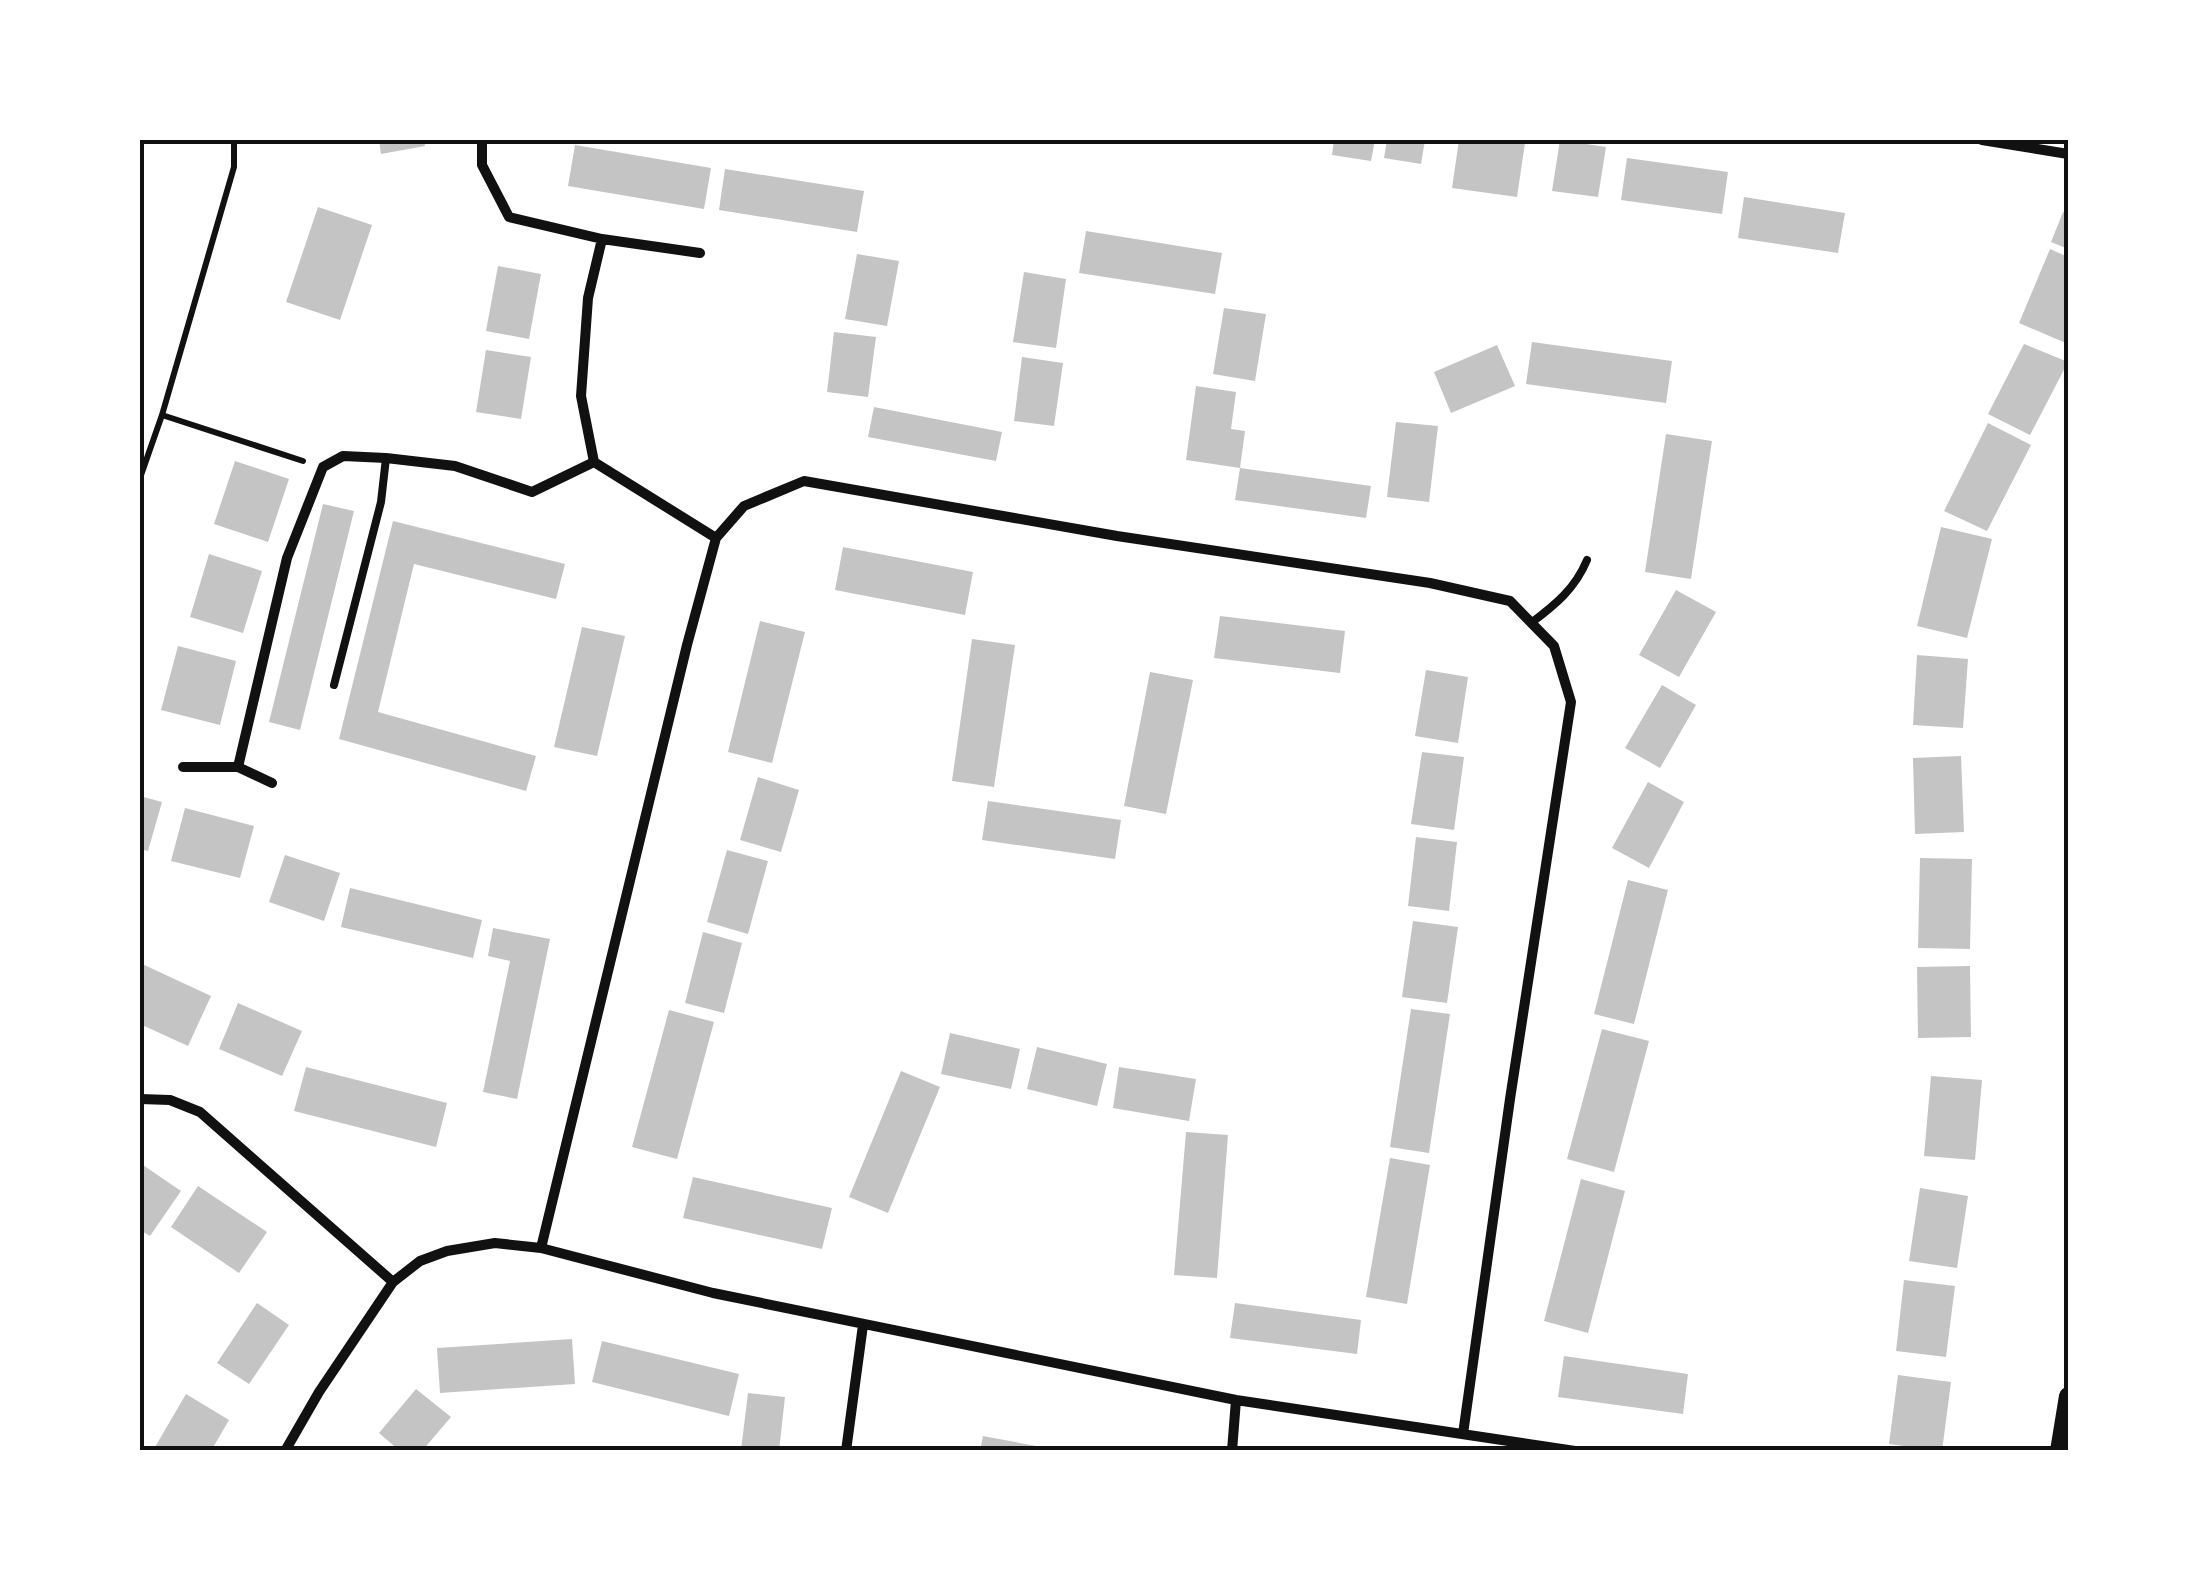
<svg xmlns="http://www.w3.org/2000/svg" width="2208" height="1591" font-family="'Times New Roman',serif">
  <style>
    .building { fill: #c4c4c4 }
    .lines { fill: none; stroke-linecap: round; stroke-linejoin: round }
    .path { stroke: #111; stroke-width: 6 }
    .service { stroke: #111; stroke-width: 8 }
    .minor { stroke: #111; stroke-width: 10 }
    .tertiary { stroke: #111; stroke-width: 18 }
    .neatline { fill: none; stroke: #111; stroke-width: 4 }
  </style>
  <rect width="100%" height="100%" fill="#fff"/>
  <!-- building -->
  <path class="building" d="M379,140H424L425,146L381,154Z
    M1334,140H1375L1371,161L1332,155Z
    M1387,140H1425L1421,164L1384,158Z
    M1459,140L1525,143L1517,197L1452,188Z
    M1560,140L1606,147L1598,197L1552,191Z
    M575,145L711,168L704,209L568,186Z
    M1627,158L1728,172L1722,214L1621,200Z
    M725,169L864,191L857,232L719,210Z
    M1744,197L1845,213L1838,253L1738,238Z
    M318,207L372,225L340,320L286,302Z
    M2063,212L2068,214V249L2051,242Z
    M1086,231L1222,253L1215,294L1079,273Z
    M2050,249L2068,257V344L2019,323Z
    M857,254L899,261L887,326L845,319Z
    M498,266L541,274L529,339L486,331Z
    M1024,272L1066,279L1056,348L1013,342Z
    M1224,308L1266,314L1255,381L1213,374Z
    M834,332L876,337L868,397L827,392Z
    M1532,342L1672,361L1666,403L1526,384Z
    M2024,344L2068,362L2030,435L1988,414Z
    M1497,345L1515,386L1451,413L1434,372Z
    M486,350L531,357L521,419L476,412Z
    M1022,357L1063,363L1054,426L1014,421Z
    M1196,386L1236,392L1231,429L1245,431L1240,468L1186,460Z
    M874,407L1002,432L996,461L868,437Z
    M1396,422L1438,426L1429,502L1387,497Z
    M1988,423L2031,445L1987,531L1944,511Z
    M1666,434L1712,441L1691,579L1645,572Z
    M235,461L289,479L268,542L214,524Z
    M1240,468L1371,486L1366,518L1235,500Z
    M323,504L354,511L300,730L269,722Z
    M393,521L565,564L556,599L414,564L378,712L536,756L526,791L339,739Z
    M1941,527L1992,539L1967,638L1917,626Z
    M843,547L973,572L965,615L835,590Z
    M209,554L262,571L243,633L190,617Z
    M1676,590L1716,612L1679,677L1639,655Z
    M1220,616L1345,631L1340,673L1214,658Z
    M760,621L805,632L772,763L728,752Z
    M582,627L625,636L597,756L554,747Z
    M972,639L1015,645L994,787L952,781Z
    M178,646L236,661L220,725L161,710Z
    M1917,655L1968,659L1963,728L1913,725Z
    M1426,670L1468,677L1458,743L1415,736Z
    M1150,672L1193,680L1166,814L1124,806Z
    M1662,685L1696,705L1660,768L1625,748Z
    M1422,752L1464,757L1454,830L1411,824Z
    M1961,756L1964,832L1915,834L1913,758Z
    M758,777L799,790L781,852L740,840Z
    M1648,782L1684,802L1649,868L1612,848Z
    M140,796L162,802L148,851L140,849Z
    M988,801L1121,820L1115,859L982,840Z
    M185,808L254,826L240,878L171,861Z
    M1416,837L1457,842L1449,911L1408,906Z
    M727,850L768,861L748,934L707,922Z
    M285,855L340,873L324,921L269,902Z
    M1920,858L1972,859L1970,949L1918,948Z
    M1628,880L1668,890L1634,1024L1594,1014Z
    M350,888L482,920L473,958L341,927Z
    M1413,921L1458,927L1447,1003L1402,997Z
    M493,928L550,939L517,1099L483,1092L510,961L488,956Z
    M703,932L742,943L724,1013L685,1003Z
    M140,963L211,996L188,1046L140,1024Z
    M1970,966L1971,1037L1918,1038L1917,967Z
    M238,1003L302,1031L282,1076L219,1049Z
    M1411,1009L1450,1014L1429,1153L1390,1147Z
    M669,1010L714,1022L677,1159L632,1147Z
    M1602,1029L1649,1041L1614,1172L1567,1159Z
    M950,1033L1020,1049L1011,1089L941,1074Z
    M1037,1047L1107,1064L1097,1106L1027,1089Z
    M306,1067L447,1103L436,1147L294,1111Z
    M1119,1067L1196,1079L1189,1121L1113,1108Z
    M901,1071L940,1087L888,1213L849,1197Z
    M1931,1076L1982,1080L1975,1160L1924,1156Z
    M1186,1132L1228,1135L1217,1278L1174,1275Z
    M1390,1158L1430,1165L1407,1304L1366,1297Z
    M140,1163L181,1191L150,1236L140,1230Z
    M693,1177L832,1208L822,1249L683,1218Z
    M1581,1179L1625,1191L1588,1333L1544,1321Z
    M198,1186L267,1232L239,1273L171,1227Z
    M1920,1188L1968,1196L1957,1268L1909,1261Z
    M1904,1280L1955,1286L1946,1357L1896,1351Z
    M257,1303L289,1325L249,1384L217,1363Z
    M1235,1303L1361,1320L1357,1354L1230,1338Z
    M572,1339L575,1384L440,1393L437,1348Z
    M602,1341L739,1374L729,1416L592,1382Z
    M1564,1356L1688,1374L1683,1414L1558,1397Z
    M1898,1375L1951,1382L1942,1451L1889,1444Z
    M416,1389L451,1417L422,1451H400L379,1433Z
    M748,1393L785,1397L779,1451L741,1450Z
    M186,1394L229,1420L211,1451H162L155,1447Z
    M983,1436L1052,1449V1451H980Z"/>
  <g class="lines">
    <!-- path -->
    <path class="path" d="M162,415L303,461
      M140,478L162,415L234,167V140"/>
    <!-- service -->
    <path class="service" d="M1531,623C1555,605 1575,589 1587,560
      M334,685L381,502L386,458"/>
    <!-- minor -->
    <path class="minor" d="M482,140V165L509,217L602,239L588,298L581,396L594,462L716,538
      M1982,140L2068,154
      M602,239L700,253
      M183,767H238L287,558L323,467L343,456L386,458L455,466L532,492L594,462
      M238,767L272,783
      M140,1099L170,1100L200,1112L393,1282
      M541,1248L687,645L716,538L744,506L804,481L1117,536L1430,583L1510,601L1554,646L1571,702L1510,1099L1463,1434
      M285,1451L319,1392L393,1282L420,1261L447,1251L495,1243L541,1248L713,1293L1236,1400L1575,1451
      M846,1451L863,1325
      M1232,1451L1236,1400"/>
    <!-- tertiary -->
    <path class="tertiary" d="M2059,1451L2068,1396"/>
  </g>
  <!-- border -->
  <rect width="2208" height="1591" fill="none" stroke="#ffffff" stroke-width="285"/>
  <rect x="142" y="142" width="1924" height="1306" class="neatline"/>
</svg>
